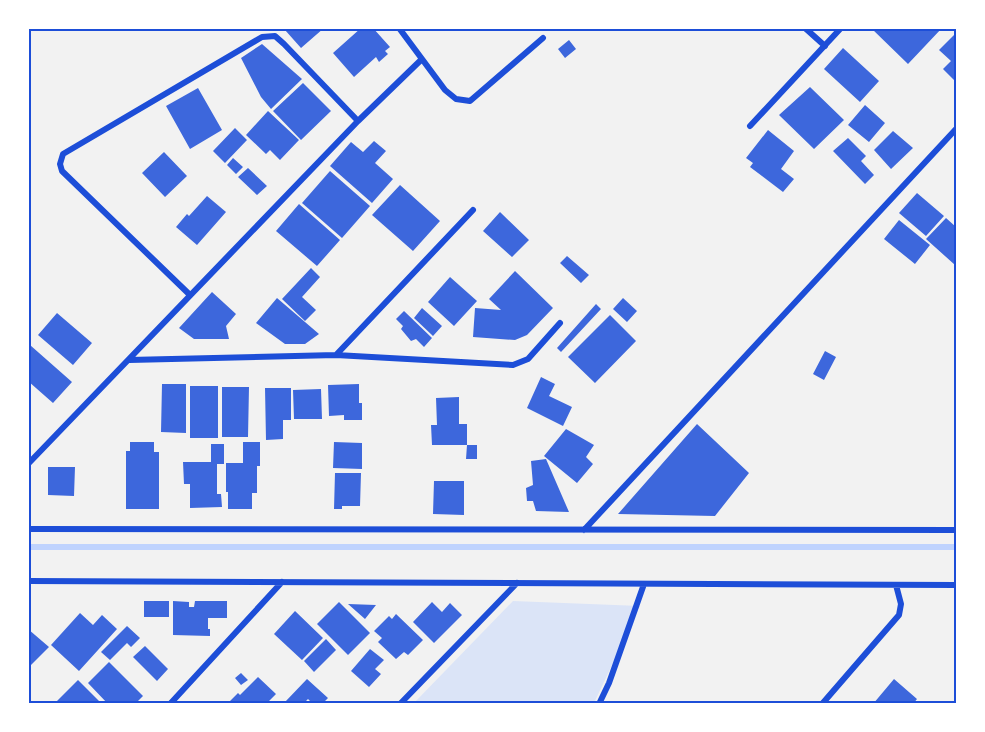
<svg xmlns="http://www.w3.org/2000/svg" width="985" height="732" font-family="Arial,sans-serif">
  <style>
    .green { fill: #dbe4f7 }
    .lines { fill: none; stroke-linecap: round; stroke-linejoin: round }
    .stream { stroke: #bfd3fe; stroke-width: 6 }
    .building { fill: #3d67dc }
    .minor { stroke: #1d4ed8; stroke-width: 6 }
    .neatline { fill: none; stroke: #1d4ed8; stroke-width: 2 }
  </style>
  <rect width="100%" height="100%" fill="#f2f2f2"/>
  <!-- green -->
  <path class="green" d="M513,601L640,606L594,703L413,704Z"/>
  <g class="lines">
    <!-- stream -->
    <path class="stream" d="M28,547H956"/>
  </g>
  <!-- building -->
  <path class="building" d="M288,28H324L301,48L285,30Z
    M361,28H373L390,47L385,51L388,54L379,62L376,57L354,77L333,53Z
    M871,28H942L908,64Z
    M955,34L956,35V82L943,69L951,61L939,50Z
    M569,40L576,49L565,58L558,49Z
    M262,44L302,79L271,109L261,97L241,58Z
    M843,48L879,81L860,102L824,69Z
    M303,83L331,111L301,140L273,111Z
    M810,87L844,120L814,149L779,115Z
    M198,88L222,130L190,149L166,106Z
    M865,105L885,123L869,142L848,125Z
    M268,111L299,140L280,160L270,150L266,154L246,135Z
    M235,128L247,140L225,163L213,151Z
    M768,130L794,151L781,169L794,179L783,192L750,167L753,163L746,158Z
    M893,131L913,148L891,169L874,150Z
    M848,138L866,156L861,161L874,175L865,184L833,151Z
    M374,141L386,151L375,163L393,179L372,203L330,166L351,142L363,152Z
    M164,152L187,176L165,197L142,173Z
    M233,158L243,167L236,174L227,165Z
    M248,168L267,186L257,195L238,177Z
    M330,171L370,206L342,238L302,203Z
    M400,185L440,221L413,251L372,215Z
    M917,193L944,216L926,236L899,213Z
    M207,196L226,212L197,245L176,227L187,214L189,216Z
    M299,204L340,240L317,266L276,231Z
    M500,212L529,240L512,257L483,231Z
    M946,218L956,227V263L955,265L926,239Z
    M899,220L930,245L915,264L884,239Z
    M567,256L589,275L581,283L560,263Z
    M311,268L320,277L302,297L316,310L305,321L282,299Z
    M515,271L553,308L527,335L515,340L473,337L475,308L501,310L489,299Z
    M450,277L477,301L454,326L428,302Z
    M212,292L236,314L226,326L229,339H194L179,328Z
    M277,298L319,334L305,344H285L256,323Z
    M623,298L637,311L627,322L613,309Z
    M596,304L601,309L561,352L557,348Z
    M422,308L442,326L433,336L414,318Z
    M404,311L432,338L424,347L416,339L411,341L401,329L403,326L396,319Z
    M57,313L92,343L73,365L38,335Z
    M610,315L636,341L595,383L568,357Z
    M30,345L72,382L53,403L28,381V347Z
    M825,351L836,357L824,380L813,374Z
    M541,377L555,384L549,396L572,407L563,426L527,408Z
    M162,384H186V433L161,432Z
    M359,384V403H362V420H344V415L329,416L328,385Z
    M190,386H218V438H190Z
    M222,387H249L248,437H222Z
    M265,388H291V420H283V439L266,440Z
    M321,389L322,419H294L293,390Z
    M459,397V424H467V445H432L431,425H437L436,398Z
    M697,424L749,473L715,516L618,514Z
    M566,429L594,445L586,457L593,464L577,483L544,456Z
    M130,442H154V452H159V509H126V451H130Z
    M243,442H260V466H257V493H252V509H228V492H226V463H243Z
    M334,442L362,443V469L333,468Z
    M211,444H224V464H217V494H221L222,507L190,508V484H184L183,462H211Z
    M467,445H477V459H466Z
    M546,459L569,512L536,511L533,501H527L526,488L533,485L531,461Z
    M48,467H75L74,496L48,495Z
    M335,473H361L360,506H342V509H334Z
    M434,481H464V515L433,514Z
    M144,601H169V617H144Z
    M173,601L189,602V607H194L195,601H227V618H208V629H210V636L173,635Z
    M339,602L370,633L348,655L317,624Z
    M432,602L442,612L450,603L462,615L434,643L413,622Z
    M348,604L376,605L365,619Z
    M295,611L323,638L302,660L274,634Z
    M80,613L93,625L102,615L117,629L79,671L51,645Z
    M396,614L423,640L408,655L404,652L396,659L378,642L382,638L374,631L389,616L392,619Z
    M127,626L140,638L131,647L127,643L110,660L101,652Z
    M28,629L49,647L28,668Z
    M326,639L336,650L314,672L304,661Z
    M145,646L168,669L157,681L133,657Z
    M370,649L384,660L375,669L381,674L369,687L351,671Z
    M109,662L143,696L135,704H108L88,683Z
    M241,673L248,680L241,685L235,678Z
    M258,677L276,694L266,704H227L238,693L240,695Z
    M307,679L328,698L322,704H313L308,699L303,704H286L285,702Z
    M894,679L917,699L913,704H905L902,701L900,704H873Z
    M78,680L102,704H54Z"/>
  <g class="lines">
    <!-- minor -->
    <path class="minor" d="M399,28L445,90L456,99L470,101L543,38
      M805,28L825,46
      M750,126L841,28
      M190,295L62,171L60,164L63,154L262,37L275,36L284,44L358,121
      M336,355L473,210
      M129,360L336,355L513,365L528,359L560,323
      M28,464L358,121L422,59
      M28,529L956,530
      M584,530L956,129
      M28,581L956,585
      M170,704L282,582
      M400,704L517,583
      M599,704L609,683L644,584
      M822,704L899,615L901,604L896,585"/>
  </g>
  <!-- border -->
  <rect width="985" height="732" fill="none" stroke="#ffffff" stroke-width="60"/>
  <rect x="30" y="30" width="925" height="672" class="neatline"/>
</svg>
